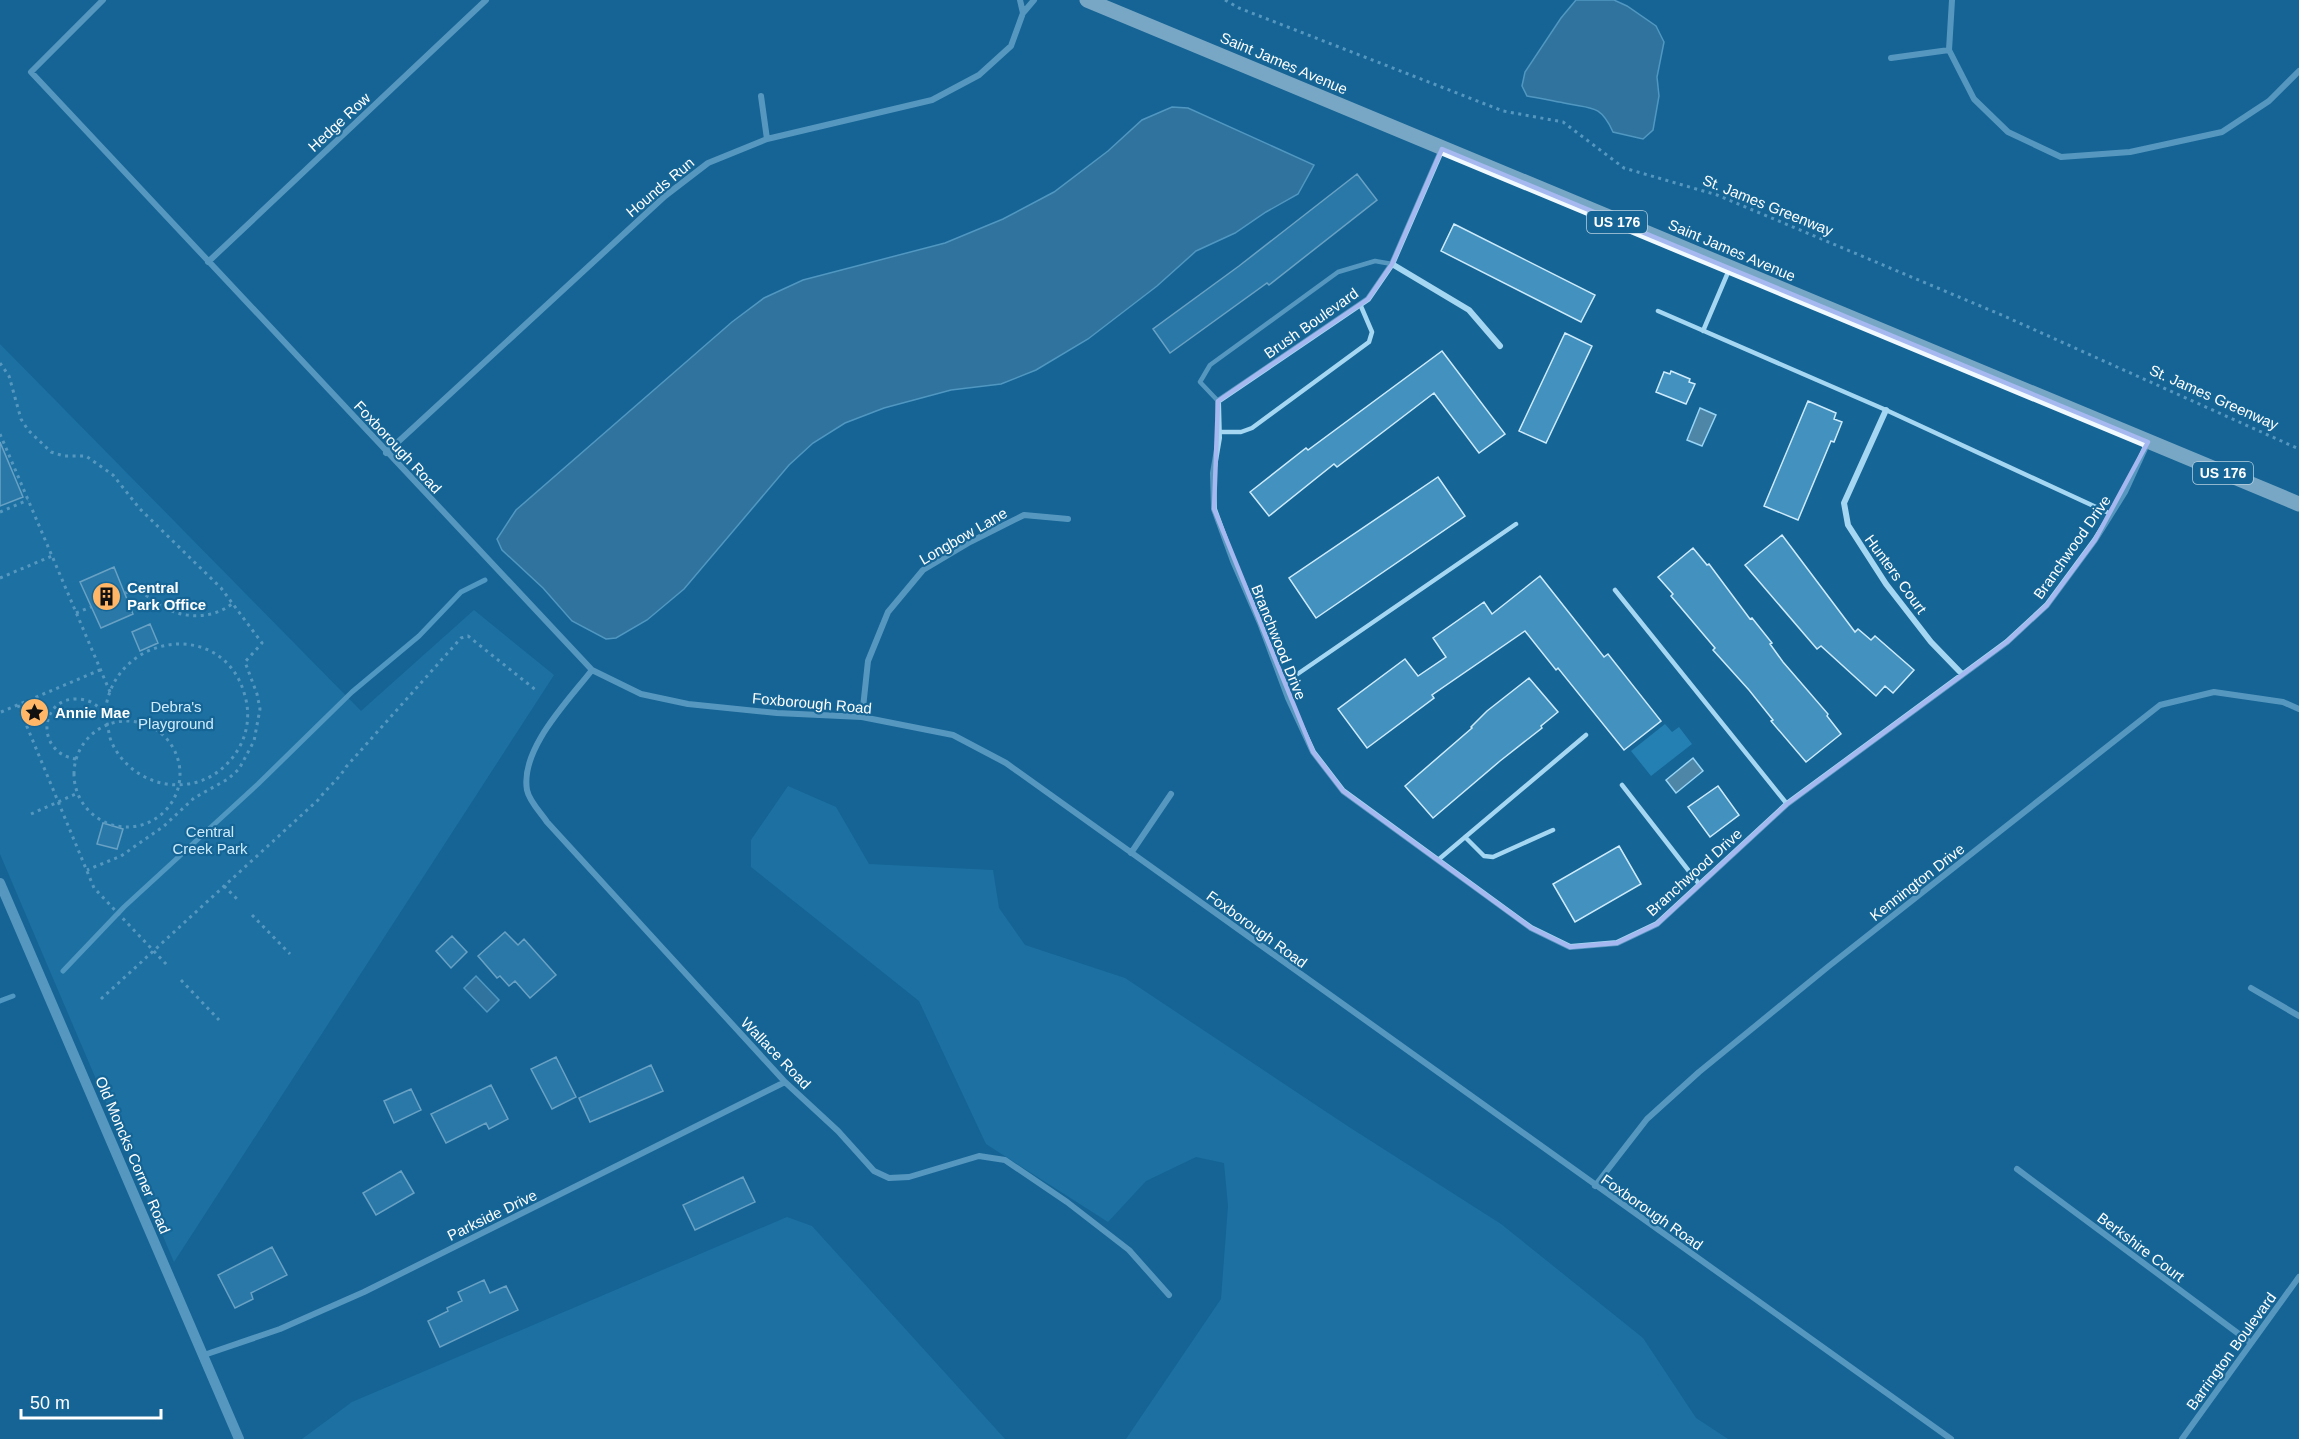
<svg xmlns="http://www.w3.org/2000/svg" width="2299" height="1439" font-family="Arial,sans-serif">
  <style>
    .green { fill: #247fb2 }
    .water { fill: #4e86a8; stroke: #97d4f5; stroke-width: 1.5 }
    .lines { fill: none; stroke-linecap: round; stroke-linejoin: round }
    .stream { stroke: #97d4f5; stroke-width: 5 }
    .building { fill: #4291be; stroke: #cdebfc; stroke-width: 1.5 }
    .path { stroke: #a5d6f2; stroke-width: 3; stroke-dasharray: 3 4.5; stroke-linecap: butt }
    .service { stroke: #a5d6f2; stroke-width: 4.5 }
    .minor { stroke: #a5d6f2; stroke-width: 6 }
    .tertiary { stroke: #a5d6f2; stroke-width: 10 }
    .primary { stroke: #f0f9ff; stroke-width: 15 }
    .marked { fill: none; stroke: #a5b8ef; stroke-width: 4.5; stroke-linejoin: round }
    .labels { text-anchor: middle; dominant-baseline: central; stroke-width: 4.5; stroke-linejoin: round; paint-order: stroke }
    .shield { fill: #156596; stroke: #b9d1e0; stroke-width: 1.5 }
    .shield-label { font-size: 14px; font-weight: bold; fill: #fff }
    .street-label { font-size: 15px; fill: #fff; stroke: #156596 }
    .poi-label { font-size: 15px; font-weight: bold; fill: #fff; stroke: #156596; text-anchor: start }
    .park-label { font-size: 15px; fill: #cdebfc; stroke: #156596 }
  </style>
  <rect width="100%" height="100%" fill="#156596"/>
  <!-- green -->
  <path class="green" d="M0,344L361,711L474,610L554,675L174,1262L0,854Z
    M1665,724L1672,732L1679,727L1692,744L1651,776L1631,751Z
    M788,786L836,807L869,864L993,870L999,908L1025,945L1125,978L1349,1127L1501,1224L1643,1338L1696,1418L1728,1439H1126L1221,1299L1228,1206L1224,1163L1196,1157L1146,1181L1108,1222L986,1144L919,1001L751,867V840Z
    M787,1217L812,1226L1005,1439H302L352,1402Z"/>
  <!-- water -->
  <path class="water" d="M1576,0H1614L1627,6L1656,26L1664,42L1657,77L1659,96L1653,130L1643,139L1613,132C1600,103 1590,109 1564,103C1552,101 1540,98 1527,96L1522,86L1525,72L1561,18Z
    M1172,107L1188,108L1314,165L1298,194L1266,212L1235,233L1196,251L1157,286L1088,339L1036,370L1001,384L951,390L884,408L845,423L813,443L789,465L684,589L647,620L616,638L606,639L572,621L543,588L502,550L497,539L516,510L732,322L764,298L803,280L945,243L1003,219L1054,192L1108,151L1142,120Z
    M1700,408L1716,415L1702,446L1687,440Z
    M1693,758L1703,771L1676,793L1666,780Z
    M476,976L499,1000L487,1012L464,988Z"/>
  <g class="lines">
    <!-- stream -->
    <path class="stream" d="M63,971L124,907L258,784L352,692L419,636L461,592L485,580
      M0,1001L13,996"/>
  </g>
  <!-- building -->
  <path class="building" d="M1357,174L1377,200L1269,285L1267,283L1170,353L1153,329L1239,266Z
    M1454,224L1595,295L1581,322L1441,251Z
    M1565,333L1592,346L1546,443L1519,431Z
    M1442,351L1505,434L1479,453L1434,393L1337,467L1334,464L1269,516L1250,492L1306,448L1308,450Z
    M1671,371L1690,379L1689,382L1695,384L1686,404L1656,392L1664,372L1670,374Z
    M1808,401L1836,413L1834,419L1842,422L1834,442L1831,441L1798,520L1764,506Z
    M0,442L23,497L0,506Z
    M1438,477L1465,516L1316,618L1289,578Z
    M1782,535L1855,632L1858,629L1871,640L1875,636L1914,670L1893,693L1885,686L1876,696L1821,646L1817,649L1745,565Z
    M1693,548L1707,565L1709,564L1750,619L1752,618L1772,643L1770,644L1783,662L1828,714L1827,716L1841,734L1806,762L1771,721L1773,720L1749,690L1713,650L1715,648L1671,596L1673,594L1658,577Z
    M114,567L133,614L101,628L80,582Z
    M1540,576L1604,657L1608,654L1661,721L1624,750L1558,668L1556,670L1525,631L1432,695L1434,698L1367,748L1338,709L1405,659L1418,676L1446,657L1433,638L1484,602L1492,614Z
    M150,624L158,643L140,651L132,632Z
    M1529,678L1558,712L1541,726L1542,728L1500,761L1433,818L1405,786L1472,728L1471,727L1487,711Z
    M1718,786L1739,815L1710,837L1688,807Z
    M103,823L123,829L117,849L97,844Z
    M1619,846L1641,884L1575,922L1553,884Z
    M505,932L518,945L524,939L556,975L530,998L515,981L509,986L500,976L497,978L478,956Z
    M452,936L467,952L451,968L436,951Z
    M556,1057L576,1097L552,1109L531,1069Z
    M651,1065L663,1091L590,1122L579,1098Z
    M491,1085L508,1119L489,1129L486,1123L446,1143L431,1114Z
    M411,1089L421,1110L394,1123L384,1101Z
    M401,1171L414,1193L376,1215L363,1193Z
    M743,1177L755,1202L695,1230L683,1205Z
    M272,1247L287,1275L251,1293L253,1299L235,1308L218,1275Z
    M484,1280L490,1293L506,1286L518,1310L440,1347L428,1321L448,1311L447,1308L462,1301L458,1292Z"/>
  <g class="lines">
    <!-- path -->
    <path class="path" d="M1225,0L1239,8L1503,111L1563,122L1624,168L1717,195L2004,316L2299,449
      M0,363L9,376L21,419L28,430L51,452L64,456H86L113,475L140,509L221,588L262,643L245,662L257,694L260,709L254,741L239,769L228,779L194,798L164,826L121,856L87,870
      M0,434L110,692
      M0,512L28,500
      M0,578L52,556
      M125,593L136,590C147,595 155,602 165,608C186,619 214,619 233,603
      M76,613L91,607
      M18,705L94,888L167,965
      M1,712L100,670
      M74 774a53 53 0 1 1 106 0a53 53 0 1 1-106 0Z
      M76,759C35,753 39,697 78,699C88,699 99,705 104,714C108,722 108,732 111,741C124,771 156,789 188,784C210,781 228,767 239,748C248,732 250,713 245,696C224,615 109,634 105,716
      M31,814L78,793
      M224,886L237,899
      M252,915L290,954
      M181,980L219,1020
      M101,999L318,800C327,788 338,780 346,767L461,638L468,636L537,691"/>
    <!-- service -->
    <path class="service" d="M1658,311L1886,410L2111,514
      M1703,331L1729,270
      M1218,401L1200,382L1210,365L1338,272L1375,261L1392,264
      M1219,432H1241L1252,428L1369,342L1372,332L1360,304
      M1615,590L1787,804
      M1283,684L1516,524
      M1622,785L1699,884
      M1465,837L1484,856L1493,857L1553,830
      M1438,860L1586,735"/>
    <!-- minor -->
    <path class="minor" d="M103,0L31,72L592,670L641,694L688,704L777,713L862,717L953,735L1006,763L1951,1439
      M1020,0L1023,13
      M1952,0L1949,50L1974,99L2008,132L2061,157L2130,152L2222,132L2269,101L2299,71
      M1891,58L1949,50
      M761,96L767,139
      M1442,149L1392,264L1368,299L1218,401L1219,438L1213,473L1214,509L1233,561L1260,623L1288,698L1313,752L1343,791L1531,928L1570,947L1617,943L1657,924L1787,804L2007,642L2047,605L2095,540L2125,492L2148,442
      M208,262L486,0
      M1392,264L1469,310L1500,346
      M1886,410L1844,503L1848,525L1886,584L1931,642L1962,674
      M386,453L665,196L708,163L767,139L932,100L979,75L1011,46L1023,13L1034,0
      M592,670C568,701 520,749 527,790C529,801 541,813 547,822L785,1082L838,1131L874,1171L889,1178L909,1177L979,1156L1005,1160L1067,1202L1129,1250L1169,1295
      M862,717L868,661L888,612L923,570L970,542L1024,515L1068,519
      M1131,853L1171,794
      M2251,988L2299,1016
      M2017,1169L2251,1343
      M1595,1186L1647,1119L1699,1072L1829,966L2160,705L2214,692L2283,702L2299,709
      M204,1355L280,1329L364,1292L785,1082
      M2182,1439L2299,1277"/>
    <!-- tertiary -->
    <path class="tertiary" d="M0,883L239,1439"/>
    <!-- primary -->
    <path class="primary" d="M1087,0L2299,504"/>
  </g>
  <!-- marked area -->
  <path d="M0 0H2299V1439H0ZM1442,149L2148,442L2095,540L2047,605L2007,642L1787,804L1657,924L1617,943L1570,947L1531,928L1343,791L1313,752L1214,509L1218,401L1368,299L1392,264Z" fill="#156596" fill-opacity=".55" fill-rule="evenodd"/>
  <path class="marked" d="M1442,149L2148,442L2095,540L2047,605L2007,642L1787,804L1657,924L1617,943L1570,947L1531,928L1343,791L1313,752L1214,509L1218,401L1368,299L1392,264Z"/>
  <!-- icons -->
  <defs>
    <symbol id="building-disc" viewBox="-11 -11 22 22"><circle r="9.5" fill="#ffb666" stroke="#156596"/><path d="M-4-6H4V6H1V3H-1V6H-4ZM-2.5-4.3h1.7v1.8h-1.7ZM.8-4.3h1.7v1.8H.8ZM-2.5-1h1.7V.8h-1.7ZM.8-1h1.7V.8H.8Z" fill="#111"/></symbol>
    <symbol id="sight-disc" viewBox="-11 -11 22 22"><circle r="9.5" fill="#ffb666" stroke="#156596"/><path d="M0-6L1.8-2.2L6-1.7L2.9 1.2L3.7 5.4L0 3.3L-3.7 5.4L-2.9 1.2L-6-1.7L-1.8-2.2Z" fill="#111"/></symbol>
  </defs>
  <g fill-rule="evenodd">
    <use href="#building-disc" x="90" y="580" width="33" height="33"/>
    <use href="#sight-disc" x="18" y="696" width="33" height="33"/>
  </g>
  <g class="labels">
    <!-- shield labels -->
    <g class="shield">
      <rect x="1587" y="211" width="60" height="22" rx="4.5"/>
      <rect x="2193" y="462" width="60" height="22" rx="4.5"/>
    </g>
    <g class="shield-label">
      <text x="1617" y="222">US 176</text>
      <text x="2223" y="473">US 176</text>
    </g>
    <!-- street labels -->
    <g class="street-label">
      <text transform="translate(1284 63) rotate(23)">Saint James Avenue</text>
      <text transform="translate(339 122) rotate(-43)">Hedge Row</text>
      <text transform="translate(660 187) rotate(-40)">Hounds Run</text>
      <text transform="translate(1768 205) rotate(22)">St. James Greenway</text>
      <text transform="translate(1732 250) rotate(23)">Saint James Avenue</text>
      <text transform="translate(1311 323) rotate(-35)">Brush Boulevard</text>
      <text transform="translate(2214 397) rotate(24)">St. James Greenway</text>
      <text transform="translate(398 447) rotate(47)">Foxborough Road</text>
      <text transform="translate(963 536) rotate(-30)">Longbow Lane</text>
      <text transform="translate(2072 547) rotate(-55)">Branchwood Drive</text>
      <text transform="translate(1896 574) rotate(54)">Hunters Court</text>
      <text transform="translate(1279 642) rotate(68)">Branchwood Drive</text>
      <text transform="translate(812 703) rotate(5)">Foxborough Road</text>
      <text transform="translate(1694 872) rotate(-42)">Branchwood Drive</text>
      <text transform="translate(1917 882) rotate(-38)">Kennington Drive</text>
      <text transform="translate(1257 929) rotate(36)">Foxborough Road</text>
      <text transform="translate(776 1053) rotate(46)">Wallace Road</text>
      <text transform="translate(133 1155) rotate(67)">Old Moncks Corner Road</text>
      <text transform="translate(1652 1212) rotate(35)">Foxborough Road</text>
      <text transform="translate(492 1215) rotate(-26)">Parkside Drive</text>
      <text transform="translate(2141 1247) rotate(37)">Berkshire Court</text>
      <text transform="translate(2231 1351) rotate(-54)">Barrington Boulevard</text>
    </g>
    <!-- poi labels -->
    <g class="poi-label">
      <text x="127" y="587">Central<tspan x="127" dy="17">Park Office</tspan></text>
      <text x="55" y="712">Annie Mae</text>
    </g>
    <!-- park labels -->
    <g class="park-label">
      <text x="176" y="706">Debra's<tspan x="176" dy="17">Playground</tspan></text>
      <text x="210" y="831">Central<tspan x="210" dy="17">Creek Park</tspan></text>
    </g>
  </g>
  <!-- scale -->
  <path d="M21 1409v9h140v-9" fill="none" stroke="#ffffff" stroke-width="3"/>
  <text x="30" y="1409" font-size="18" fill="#ffffff" stroke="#156596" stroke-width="4.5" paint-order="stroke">50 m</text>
</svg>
